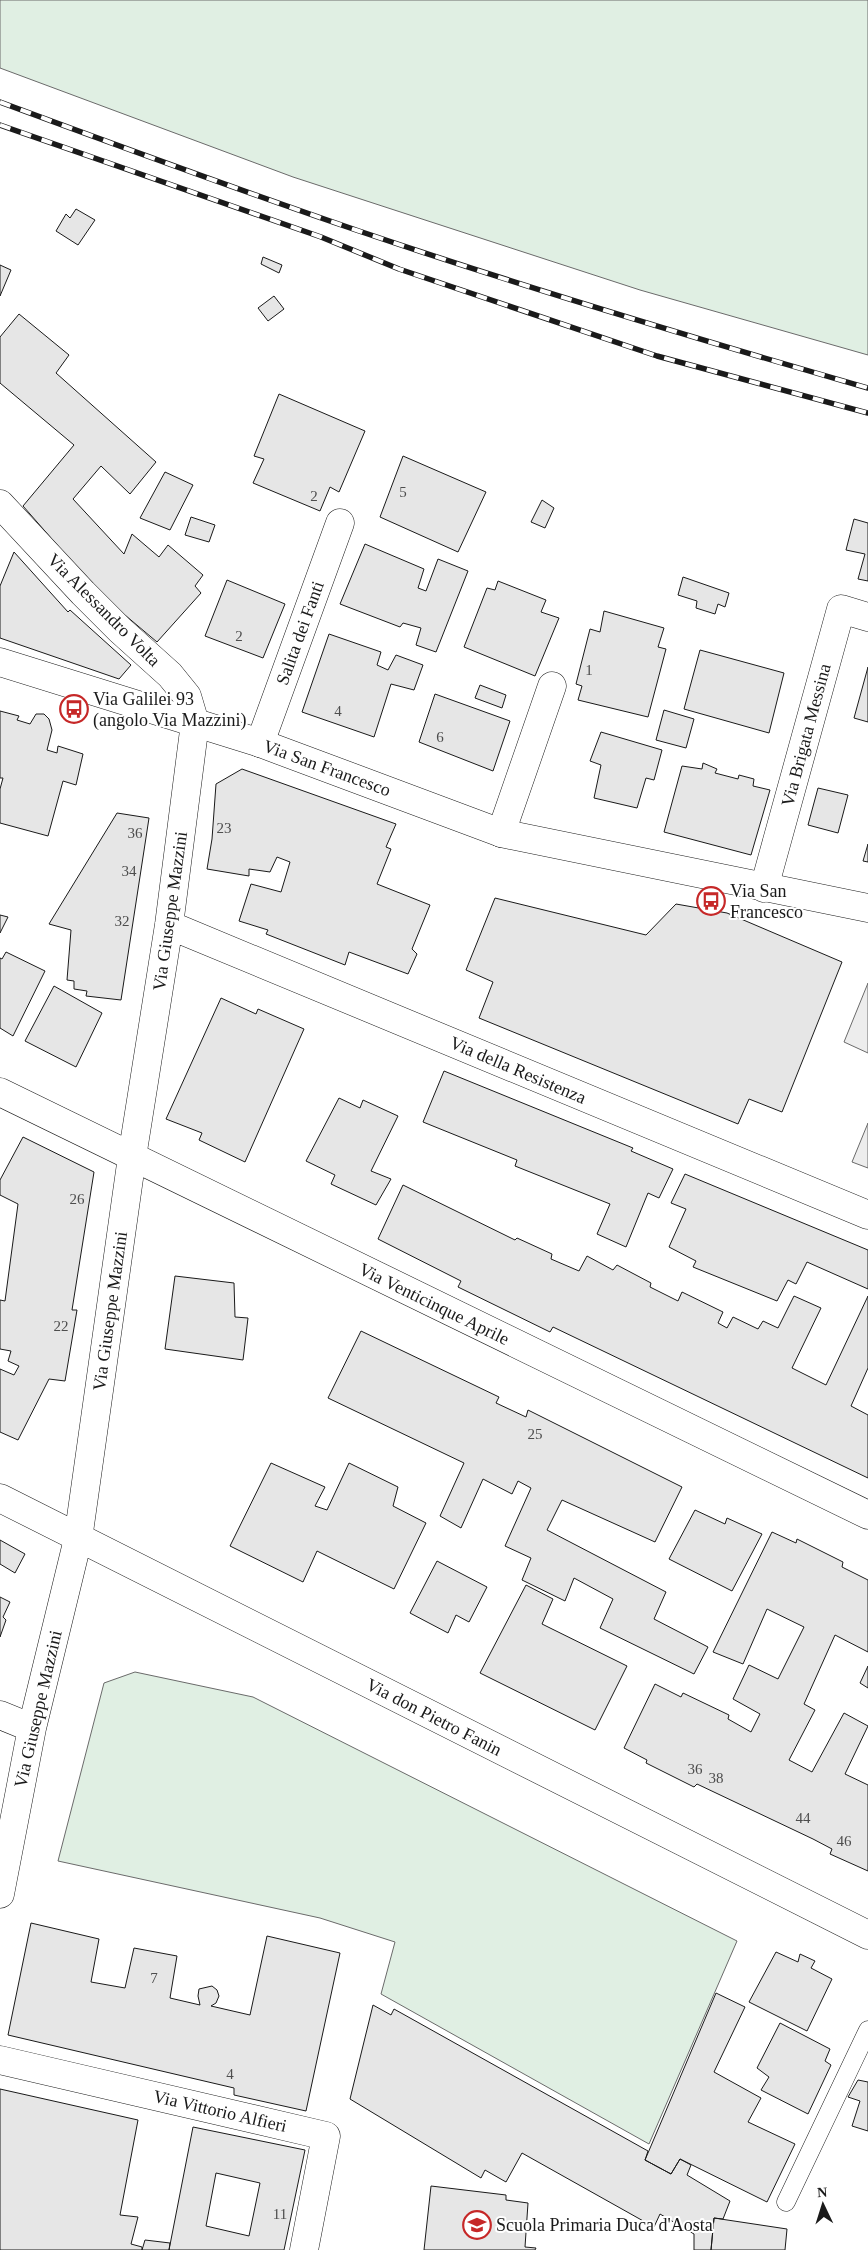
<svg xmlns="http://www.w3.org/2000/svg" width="868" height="2250" font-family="'Times New Roman',serif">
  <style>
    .green { fill: #e0efe3; stroke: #6a6a6a }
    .parking { fill: #ededed; stroke: #6a6a6a }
    .building { fill: #e6e6e6; stroke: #1a1a1a; fill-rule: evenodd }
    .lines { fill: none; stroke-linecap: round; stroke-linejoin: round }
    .service-casing { stroke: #1a1a1a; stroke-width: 19 }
    .minor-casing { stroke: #1a1a1a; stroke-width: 29 }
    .tertiary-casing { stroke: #1a1a1a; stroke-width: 29 }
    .service { stroke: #fff; stroke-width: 18 }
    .minor { stroke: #fff; stroke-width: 28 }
    .tertiary { stroke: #fff; stroke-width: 28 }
    .rail-casing { stroke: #1a1a1a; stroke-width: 5.5 }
    .rail { stroke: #fff; stroke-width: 4; stroke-dasharray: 11; stroke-linecap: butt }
    .labels { text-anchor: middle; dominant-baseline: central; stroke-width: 4; stroke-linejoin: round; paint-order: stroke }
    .number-label { font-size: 15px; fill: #4d4d4d }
    .street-label { font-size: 18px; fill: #1a1a1a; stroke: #fff }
    .poi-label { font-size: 18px; fill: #1a1a1a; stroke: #fff; text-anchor: start }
  </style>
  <rect width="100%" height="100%" fill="#fff"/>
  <!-- green -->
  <path class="green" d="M0,0H868V355L640,290L293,177L0,68Z
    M135,1672L253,1697L737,1941L649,2144L381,1994L395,1942L320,1918L58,1861L104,1683Z"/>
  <!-- parking -->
  <path class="parking" d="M868,983V1053L844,1042Z
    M868,1123V1168L852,1162Z"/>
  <!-- building -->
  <path class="building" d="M76,209L95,220L78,245L56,231L66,214L70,218Z
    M263,257L282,265L279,273L261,264Z
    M0,265L11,270L0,296Z
    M274,296L284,309L268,321L258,308Z
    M19,314L69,355L56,373L156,462L130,494L101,466L73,499L124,554L132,534L159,557L168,545L203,575L195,586L201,593L157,642L100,594L23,506L74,445L0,383V337Z
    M279,394L365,431L339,492L330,487L320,511L253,483L264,459L254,456Z
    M403,456L486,492L458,552L380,517Z
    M165,472L193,485L170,530L140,518Z
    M542,500L554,508L545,528L531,522Z
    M191,517L215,525L209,542L185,535Z
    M854,519L868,523V581L858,579L865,554L846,550Z
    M365,544L424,569L418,588L426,591L438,559L468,571L436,652L416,645L421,628L403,623L400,627L340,604Z
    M14,552L68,612L70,610L131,665L119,679L0,638V586Z
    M683,577L729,593L725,607L718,604L715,614L696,608L697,601L678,595Z
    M227,580L285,604L263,658L205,636Z
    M498,581L546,600L541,612L559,618L535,676L464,647L487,588L495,590Z
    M604,611L664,628L658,647L666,649L648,717L578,700L582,686L576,684L590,629L600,632Z
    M329,634L381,652L377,665L388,670L396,655L423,665L414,690L391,684L374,737L302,712Z
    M700,650L784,673L769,733L684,709Z
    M868,667V722L854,718Z
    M480,685L506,695L502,708L475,698Z
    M435,694L510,721L493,771L419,742Z
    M664,710L694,719L686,748L656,740Z
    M0,711L19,716L17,720L30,724L36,714H44L49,719L52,730L47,750L57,753L58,746L83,754L76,785L63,781L48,836L0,823V789L3,778H0Z
    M601,732L662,750L654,780L646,778L637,808L594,798L601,765L590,761Z
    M703,763L717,769L715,773L738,779L739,775L754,779L753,786L770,790L751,855L664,832L682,766L702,769Z
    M242,769L396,824L386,847L391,849L377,884L430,905L412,949L417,954L408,974L349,952L345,965L266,934L268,930L239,921L251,884L281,892L290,862L277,857L270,872L249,869V876L207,869L212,839L216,784Z
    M818,788L848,795L838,833L808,825Z
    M117,813L149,818L121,1000L86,996L87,991L74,989V981L67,980L71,930L49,924Z
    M868,844V862L863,861Z
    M495,898L646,935L676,904L727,913L842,962L782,1112L749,1099L738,1124L479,1018L493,982L466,970Z
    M0,915L8,917L0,933Z
    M6,952L45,971L13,1036L0,1028V958L2,959Z
    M54,986L102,1013L76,1067L25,1041Z
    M221,998L256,1014L258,1009L304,1029L245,1162L199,1140L202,1133L166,1119Z
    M444,1071L633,1148L631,1151L673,1169L659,1198L648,1193L626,1247L597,1234L610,1204L515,1166L517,1160L423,1122Z
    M339,1098L360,1108L363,1100L398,1116L371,1171L391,1179L376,1205L331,1184L335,1175L306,1161Z
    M23,1137L94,1172L72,1310H77L65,1381L49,1379L18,1440L0,1432V1369L14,1375L19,1366L8,1361L11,1351L0,1349V1300L5,1301L18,1204L0,1195V1180Z
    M685,1174L868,1250V1289L807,1262L796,1284L788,1280L777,1301L693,1267L696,1261L669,1247L686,1209L671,1203Z
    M403,1185L515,1240L517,1238L552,1254L551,1259L579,1271L587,1256L613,1270L617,1265L651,1283L650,1287L678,1301L682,1292L723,1312L718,1323L727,1328L733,1317L758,1329L763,1321L778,1328L794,1296L821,1308L792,1368L826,1385L868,1296V1368L851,1406L868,1415V1478L553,1327L550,1332L458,1287L461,1281L378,1239Z
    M175,1276L234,1283L235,1317L248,1318L243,1360L165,1349Z
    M361,1331L499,1397L496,1403L526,1417L528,1410L682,1487L655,1542L562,1500L547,1530L666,1592L654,1619L708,1647L694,1674L600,1628L613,1599L574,1578L565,1601L522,1580L531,1558L505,1546L531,1488L518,1481L512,1494L483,1479L461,1528L440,1516L464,1463L328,1398Z
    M271,1463L325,1487L315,1506L327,1510L349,1463L398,1487L393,1506L426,1523L394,1589L317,1551L303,1582L230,1546Z
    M695,1510L725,1524L727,1518L762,1534L732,1591L669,1559Z
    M772,1532L796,1543L797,1539L843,1562L842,1567L868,1580V1652L835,1635L804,1704L815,1710L789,1760L812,1772L844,1713L868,1726L845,1774L868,1785V1871L830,1854L832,1849L813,1839L697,1784L694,1787L646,1763L647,1760L624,1748L655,1684L681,1697L683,1693L729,1715L728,1719L751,1732L760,1714L733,1699L749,1665L778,1679L804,1627L767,1609L743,1664L713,1652Z
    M0,1540L25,1554L15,1573L0,1564Z
    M437,1561L487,1587L469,1622L456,1615L448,1633L410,1613Z
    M526,1585L553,1599L542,1624L627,1666L595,1730L480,1673Z
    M0,1597L10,1602L3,1617L6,1620L0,1637Z
    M868,1666V1688L860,1683Z
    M31,1923L99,1939L91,1982L125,1988L134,1948L177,1956L170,1998L200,2005L198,1996L199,1989L212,1986L217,1990L219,1996L216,2003L211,2006L250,2015L267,1936L340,1953L306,2111L234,2095V2088L8,2035Z
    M776,1952L798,1962L800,1954L815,1961L811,1968L832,1979L807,2031L749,2002Z
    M716,1993L745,2007L714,2072L761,2098L748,2122L795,2144L767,2202L680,2159L671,2174L645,2160Z
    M373,2005L391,2015L394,2009L648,2151L645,2160L671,2174L680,2159L691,2165L687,2175L730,2201L723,2219L714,2218L711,2250H694V2234L660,2214L654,2227L522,2153L506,2182L485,2170L481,2178L350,2099Z
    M780,2023L830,2049L825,2061L831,2065L808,2114L761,2090L769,2077L757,2068Z
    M858,2080L868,2082V2131L852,2126L860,2101L848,2097Z
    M0,2089L138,2120L120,2215L138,2217L131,2244L142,2247V2250H0Z
    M193,2127L305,2150L284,2250H169ZM216,2173L260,2183L249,2236L206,2226Z
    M431,2186L506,2195V2200L528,2203L525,2247L536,2248L535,2250H424Z
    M714,2218L787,2229L785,2250H711Z
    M145,2240L170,2243L169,2250H142Z"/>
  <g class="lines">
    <defs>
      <path id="service" d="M786,2202L868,2030"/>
      <path id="minor" d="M0,504L83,593L120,630L170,675L187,696L195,723L169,925L132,1157L78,1539L32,1728L0,1894
        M260,743L340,523
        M501,833L552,686
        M764,888L841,609L868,617
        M169,925L868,1215
        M0,1092L868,1515
        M0,1498L868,1935
        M0,1715L32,1728
        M0,2060L326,2136L304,2250"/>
      <path id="tertiary" d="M0,662L260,743L501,833L868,908"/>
    </defs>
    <!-- service casing -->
    <use href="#service" class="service-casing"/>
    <!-- minor casing -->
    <use href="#minor" class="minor-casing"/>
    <!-- tertiary casing -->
    <use href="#tertiary" class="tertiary-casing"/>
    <!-- service -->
    <use href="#service" class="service"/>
    <!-- minor -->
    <use href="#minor" class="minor"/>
    <!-- tertiary -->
    <use href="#tertiary" class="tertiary"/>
    <defs>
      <path id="rail" d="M0,102C119,146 239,190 359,231C527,288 697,339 868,388
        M0,125L321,237L399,269L657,356L868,413"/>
    </defs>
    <!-- rail casing -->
    <use href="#rail" class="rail-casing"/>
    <!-- rail -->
    <use href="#rail" class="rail"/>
  </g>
  <!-- icons -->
  <defs>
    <symbol id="bus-ring" viewBox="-11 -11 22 22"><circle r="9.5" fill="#fff" stroke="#c62828" stroke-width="1.5"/><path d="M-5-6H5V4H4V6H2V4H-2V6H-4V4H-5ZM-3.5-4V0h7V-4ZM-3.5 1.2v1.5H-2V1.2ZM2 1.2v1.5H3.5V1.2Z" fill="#c62828"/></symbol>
    <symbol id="school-ring" viewBox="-11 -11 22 22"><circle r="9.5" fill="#fff" stroke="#c62828" stroke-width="1.5"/><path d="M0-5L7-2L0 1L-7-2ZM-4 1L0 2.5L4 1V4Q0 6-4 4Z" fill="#c62828"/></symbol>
  </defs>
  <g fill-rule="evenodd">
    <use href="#bus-ring" x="58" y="693" width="32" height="32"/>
    <use href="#bus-ring" x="695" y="885" width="32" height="32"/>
    <use href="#school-ring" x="461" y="2209" width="32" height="32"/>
  </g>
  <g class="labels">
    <!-- number labels -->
    <g class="number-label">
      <text x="403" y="492">5</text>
      <text x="314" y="496">2</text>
      <text x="239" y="636">2</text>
      <text x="589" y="670">1</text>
      <text x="338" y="711">4</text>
      <text x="440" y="737">6</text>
      <text x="224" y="828">23</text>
      <text x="135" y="833">36</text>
      <text x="129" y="871">34</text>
      <text x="122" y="921">32</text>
      <text x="77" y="1199">26</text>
      <text x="61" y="1326">22</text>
      <text x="535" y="1434">25</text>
      <text x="695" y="1769">36</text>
      <text x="716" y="1778">38</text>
      <text x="803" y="1818">44</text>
      <text x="844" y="1841">46</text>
      <text x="154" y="1978">7</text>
      <text x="230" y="2074">4</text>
      <text x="280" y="2214">11</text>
    </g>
    <!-- street labels -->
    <g class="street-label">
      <text transform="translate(104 610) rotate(45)">Via Alessandro Volta</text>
      <text transform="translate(300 633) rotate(-70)">Salita dei Fanti</text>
      <text transform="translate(806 735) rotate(-75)">Via Brigata Messina</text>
      <text transform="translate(327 768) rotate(20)">Via San Francesco</text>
      <text transform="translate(170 911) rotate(-82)">Via Giuseppe Mazzini</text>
      <text transform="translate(518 1070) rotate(23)">Via della Resistenza</text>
      <text transform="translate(434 1304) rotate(26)">Via Venticinque Aprile</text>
      <text transform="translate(110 1311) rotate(-82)">Via Giuseppe Mazzini</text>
      <text transform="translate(38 1709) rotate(-77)">Via Giuseppe Mazzini</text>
      <text transform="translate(434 1717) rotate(27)">Via don Pietro Fanin</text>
      <text transform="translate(220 2111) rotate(13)">Via Vittorio Alfieri</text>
    </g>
    <!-- poi labels -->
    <g class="poi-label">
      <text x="93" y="699">Via Galilei 93<tspan x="93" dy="21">(angolo Via Mazzini)</tspan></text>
      <text x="730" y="891">Via San<tspan x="730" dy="21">Francesco</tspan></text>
      <text x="496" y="2225">Scuola Primaria Duca d'Aosta</text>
    </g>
  </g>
  <!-- north arrow -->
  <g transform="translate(823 2205) rotate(356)" stroke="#ffffff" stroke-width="4" paint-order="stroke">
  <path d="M0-4L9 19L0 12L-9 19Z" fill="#1a1a1a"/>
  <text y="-8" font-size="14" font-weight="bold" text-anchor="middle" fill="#1a1a1a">N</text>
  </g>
</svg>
